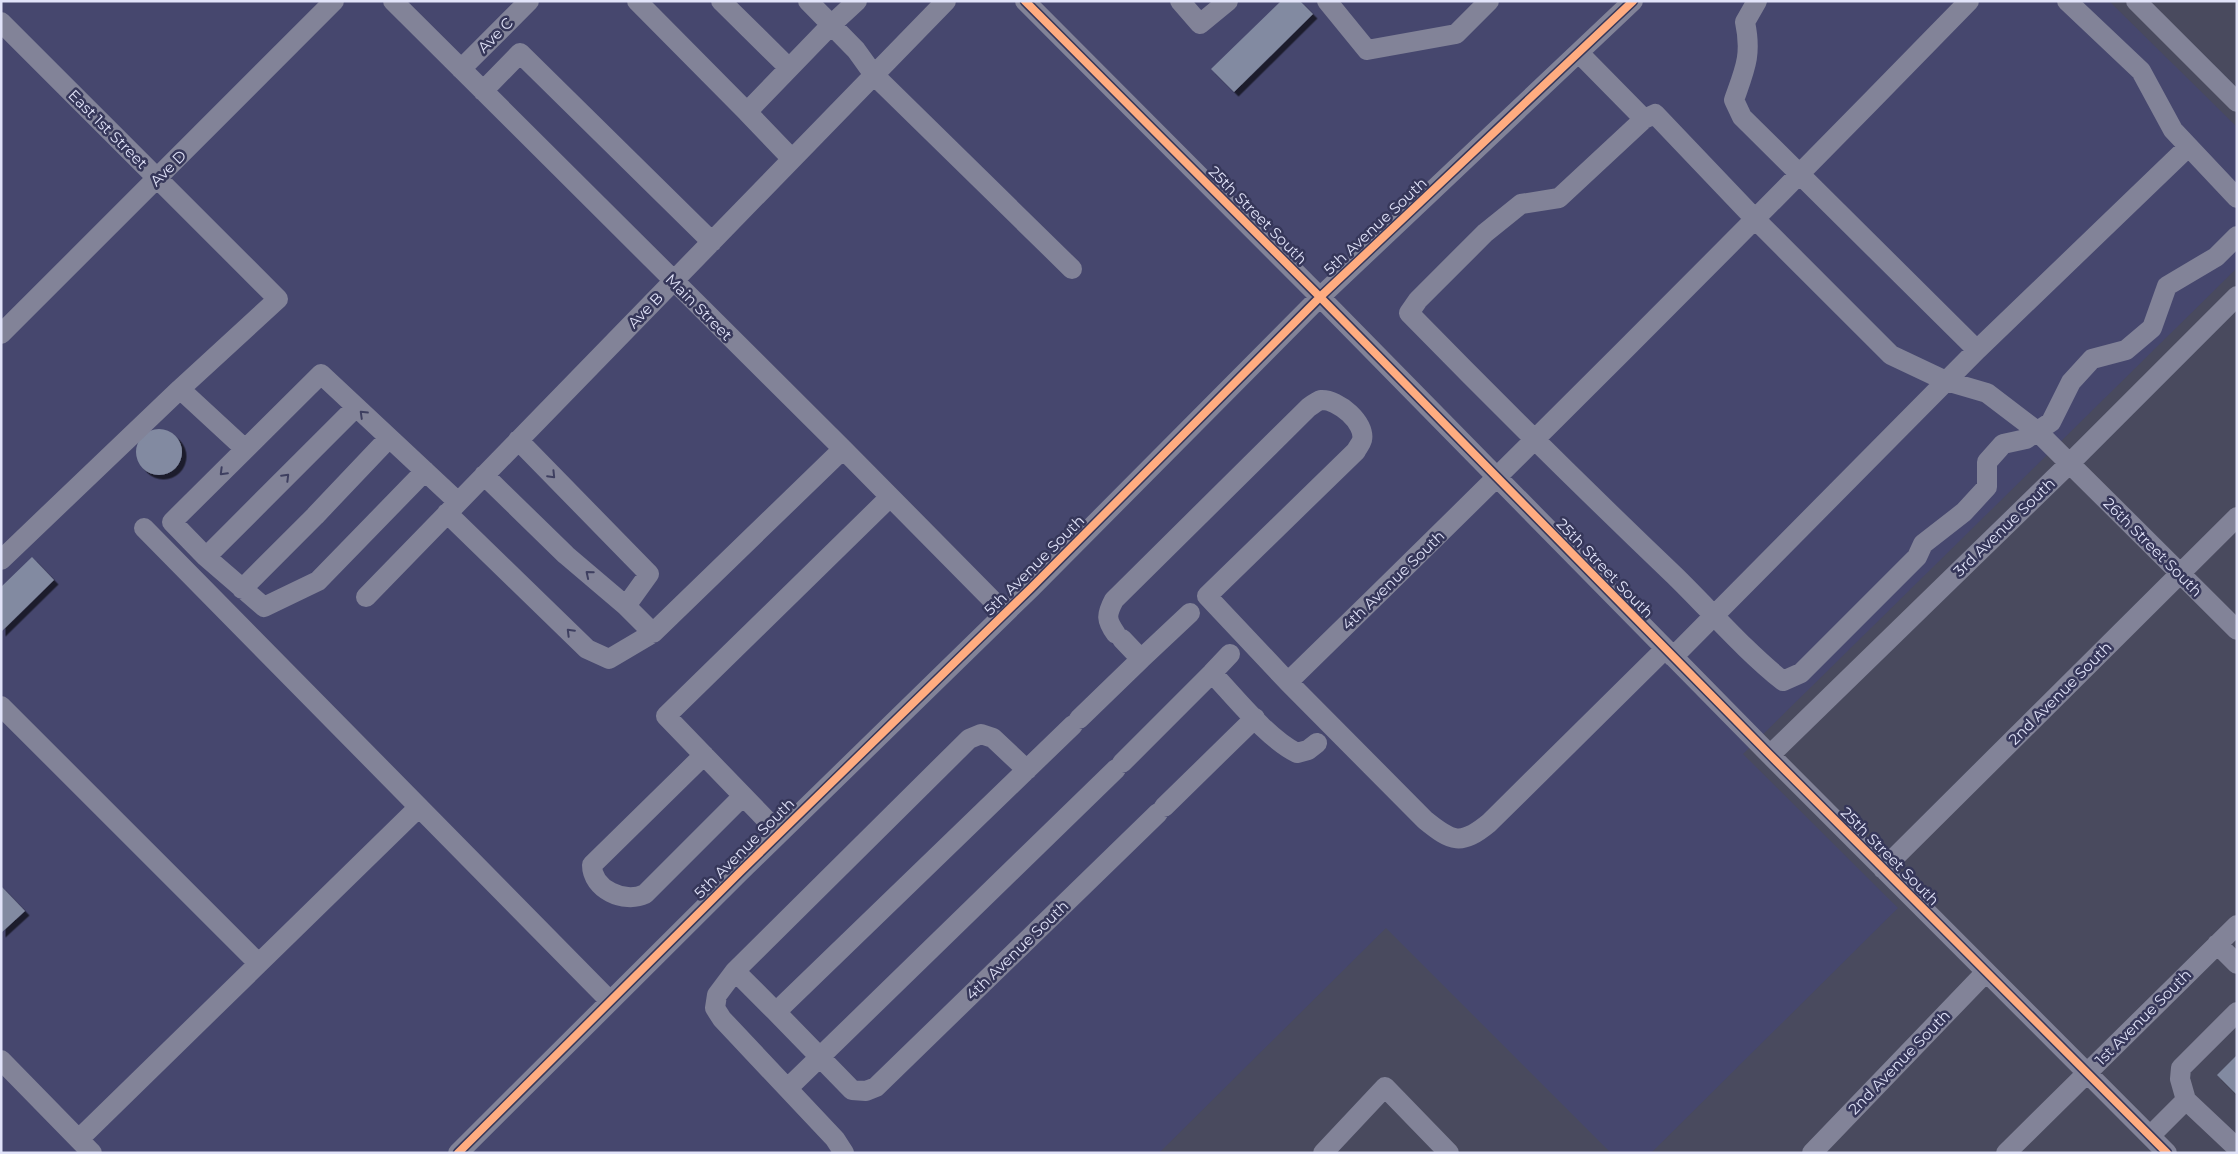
<svg xmlns="http://www.w3.org/2000/svg" width="2238" height="1154" font-family="Montserrat,sans-serif">
  <style>
    .built { fill: #46476e }
    .building { fill: #828aa1; filter: url(#shadow) }
    .lines { fill: none; stroke-linecap: round; stroke-linejoin: round }
    .minor { stroke: #828398; stroke-width: 20 }
    .cycleway-casing { stroke: #36375a; stroke-width: 11 }
    .cycleway { stroke: #ffac80; stroke-width: 8 }
    .oneway { stroke: #3e3f60 }
    .labels { text-anchor: middle; dominant-baseline: central; stroke-width: 5; stroke-linejoin: round; paint-order: stroke }
    .street-label { font-size: 15px; fill: #e1e3f9; stroke: #36375a }
  </style>
  <defs>
    <filter id="shadow"><feDropShadow dx="4.5" dy="4.5" stdDeviation="0" flood-color="#0009"/></filter>
  </defs>
  <rect width="100%" height="100%" fill="#494a5e"/>
  <!-- built -->
  <path class="built" d="M1,1H2109L2237,127V268L1743,754L1898,908L1651,1153H1611L1386,928L1159,1153H1Z"/>
  <!-- building -->
  <path class="building" d="M1281,1H1300L1313,14L1234,92L1211,69Z
    M136 452a23 23 0 1 1 46 0a23 23 0 1 1-46 0Z
    M32,557L54,580L1,632V587Z
    M1,886L25,911L1,933Z
    M2237,1055V1095L2217,1075Z"/>
  <g class="lines">
    <!-- minor -->
    <path class="minor" d="M393,1L843,449L1005,613
      M637,1L747,112
      M721,1L789,68
      M808,1L856,50L874,75L1072,269
      M1025,1L1320,297L1770,755L2167,1153
      M1180,1L1200,24L1228,1
      M1327,1L1367,50L1456,34L1489,1
      M2067,1L2141,71L2173,130L2237,198
      M2136,1L2237,102
      M1,22L278,299L180,389L245,449
      M1579,53L1644,119
      M461,69L529,1
      M483,91L520,53L712,242
      M792,159L747,112L831,25L857,1
      M2237,236L2216,257L2167,286L2152,328L2126,350L2092,359L2071,382L2051,422L2026,439L2003,444L1987,462V487L1964,512L1923,544L1917,557L1801,673L1783,681C1744,650 1710,610 1674,575C1584,489 1496,402 1409,313L1418,300L1485,233L1521,204L1559,198L1644,119L1655,114L1756,220L1891,355L1946,381L1987,393L2037,431L2237,630
      M1,334L334,1
      M1977,350L2188,147
      M356,407L206,557L172,522L321,374L458,502
      M518,440L649,574L626,606
      M484,475L566,555L626,606L653,633L843,449
      M447,513L587,649L609,659L653,633
      M144,528L610,1001
      M206,557L264,607L318,581L425,471
      M1,560L180,389
      M242,589L315,516L389,438
      M366,597L946,1
      M1116,634C1106,620 1106,615 1114,600L1308,408C1312,405 1317,401 1321,400C1338,399 1366,423 1362,440C1361,444 1357,448 1356,451L1207,596L1288,682L1425,820C1452,842 1461,846 1489,823L1665,649
      M1122,639L1141,659L1190,613
      M1230,654L1212,673C1235,697 1268,739 1297,753L1308,750L1317,743
      M1673,657L1977,350L1742,117L1734,100C1745,69 1752,55 1745,22L1757,1
      M1288,682C1518,458 1745,231 1969,1
      M1,706L257,962
      M1079,719L1141,659
      M704,755L592,865C592,889 624,904 645,894L743,796
      M1770,755L2069,464L2237,296
      M1122,763L1212,673
      M1027,770L993,738L981,734L969,739L735,971L776,1012L1073,725
      M1164,807L1255,718
      M779,833L666,716L889,498
      M1883,869L2237,517
      M2217,944L2237,964
      M735,971L717,995L715,1008L722,1019L835,1139L844,1153
      M776,1012L852,1090L866,1091L876,1087L1158,813
      M2237,1012L2181,1068L2180,1079L2186,1100L2237,1148
      M1,1060L92,1153
      M788,1088L1116,769
      M2150,1136L2186,1100
      M79,1139L419,807
      M458,1153L740,872L1031,588L1320,297L1633,1
      M1323,1153L1385,1087L1449,1153
      M1812,1153L1986,972
      M2006,1153L2237,925"/>
    <defs>
      <path id="cycleway" d="M1025,1L1320,297L1770,755L2167,1153
        M458,1153L740,872L1031,588L1320,297L1633,1"/>
    </defs>
    <!-- cycleway casing -->
    <use href="#cycleway" class="cycleway-casing"/>
    <!-- cycleway -->
    <use href="#cycleway" class="cycleway"/>
  </g>
  <!-- one-way arrows -->
  <defs><path id="oneway-chevron" d="M-2-3.5L2.5 0L-2 3.5" fill="none" stroke-width="1.6" stroke-linecap="round" stroke-linejoin="round" transform="scale(1.25)"/></defs>
  <g class="oneway">
    <use href="#oneway-chevron" transform="translate(363 414) rotate(-136)"/>
    <use href="#oneway-chevron" transform="translate(223 472) rotate(135)"/>
    <use href="#oneway-chevron" transform="translate(552 475) rotate(46)"/>
    <use href="#oneway-chevron" transform="translate(286 477) rotate(-45)"/>
    <use href="#oneway-chevron" transform="translate(589 574) rotate(-140)"/>
    <use href="#oneway-chevron" transform="translate(570 632) rotate(-135)"/>
  </g>
  <g class="labels">
    <!-- street labels -->
    <g class="street-label">
      <text transform="translate(495 35) rotate(-45)">Ave C</text>
      <text transform="translate(108 129) rotate(45)">East 1st Street</text>
      <text transform="translate(168 168) rotate(-45)">Ave D</text>
      <text transform="translate(1258 215) rotate(45)">25th Street South</text>
      <text transform="translate(1375 226) rotate(-43)">5th Avenue South</text>
      <text transform="translate(699 307) rotate(45)">Main Street</text>
      <text transform="translate(645 310) rotate(-46)">Ave B</text>
      <text transform="translate(2004 527) rotate(-44)">3rd Avenue South</text>
      <text transform="translate(2153 547) rotate(45)">26th Street South</text>
      <text transform="translate(1034 565) rotate(-45)">5th Avenue South</text>
      <text transform="translate(1605 568) rotate(46)">25th Street South</text>
      <text transform="translate(1393 580) rotate(-44)">4th Avenue South</text>
      <text transform="translate(2060 693) rotate(-45)">2nd Avenue South</text>
      <text transform="translate(744 848) rotate(-45)">5th Avenue South</text>
      <text transform="translate(1890 856) rotate(45)">25th Street South</text>
      <text transform="translate(1017 950) rotate(-44)">4th Avenue South</text>
      <text transform="translate(2143 1017) rotate(-45)">1st Avenue South</text>
      <text transform="translate(1899 1062) rotate(-46)">2nd Avenue South</text>
    </g>
  </g>
  <!-- border -->
  <rect width="2238" height="1154" fill="none" stroke="#e1e3f9" stroke-width="5"/>
</svg>
